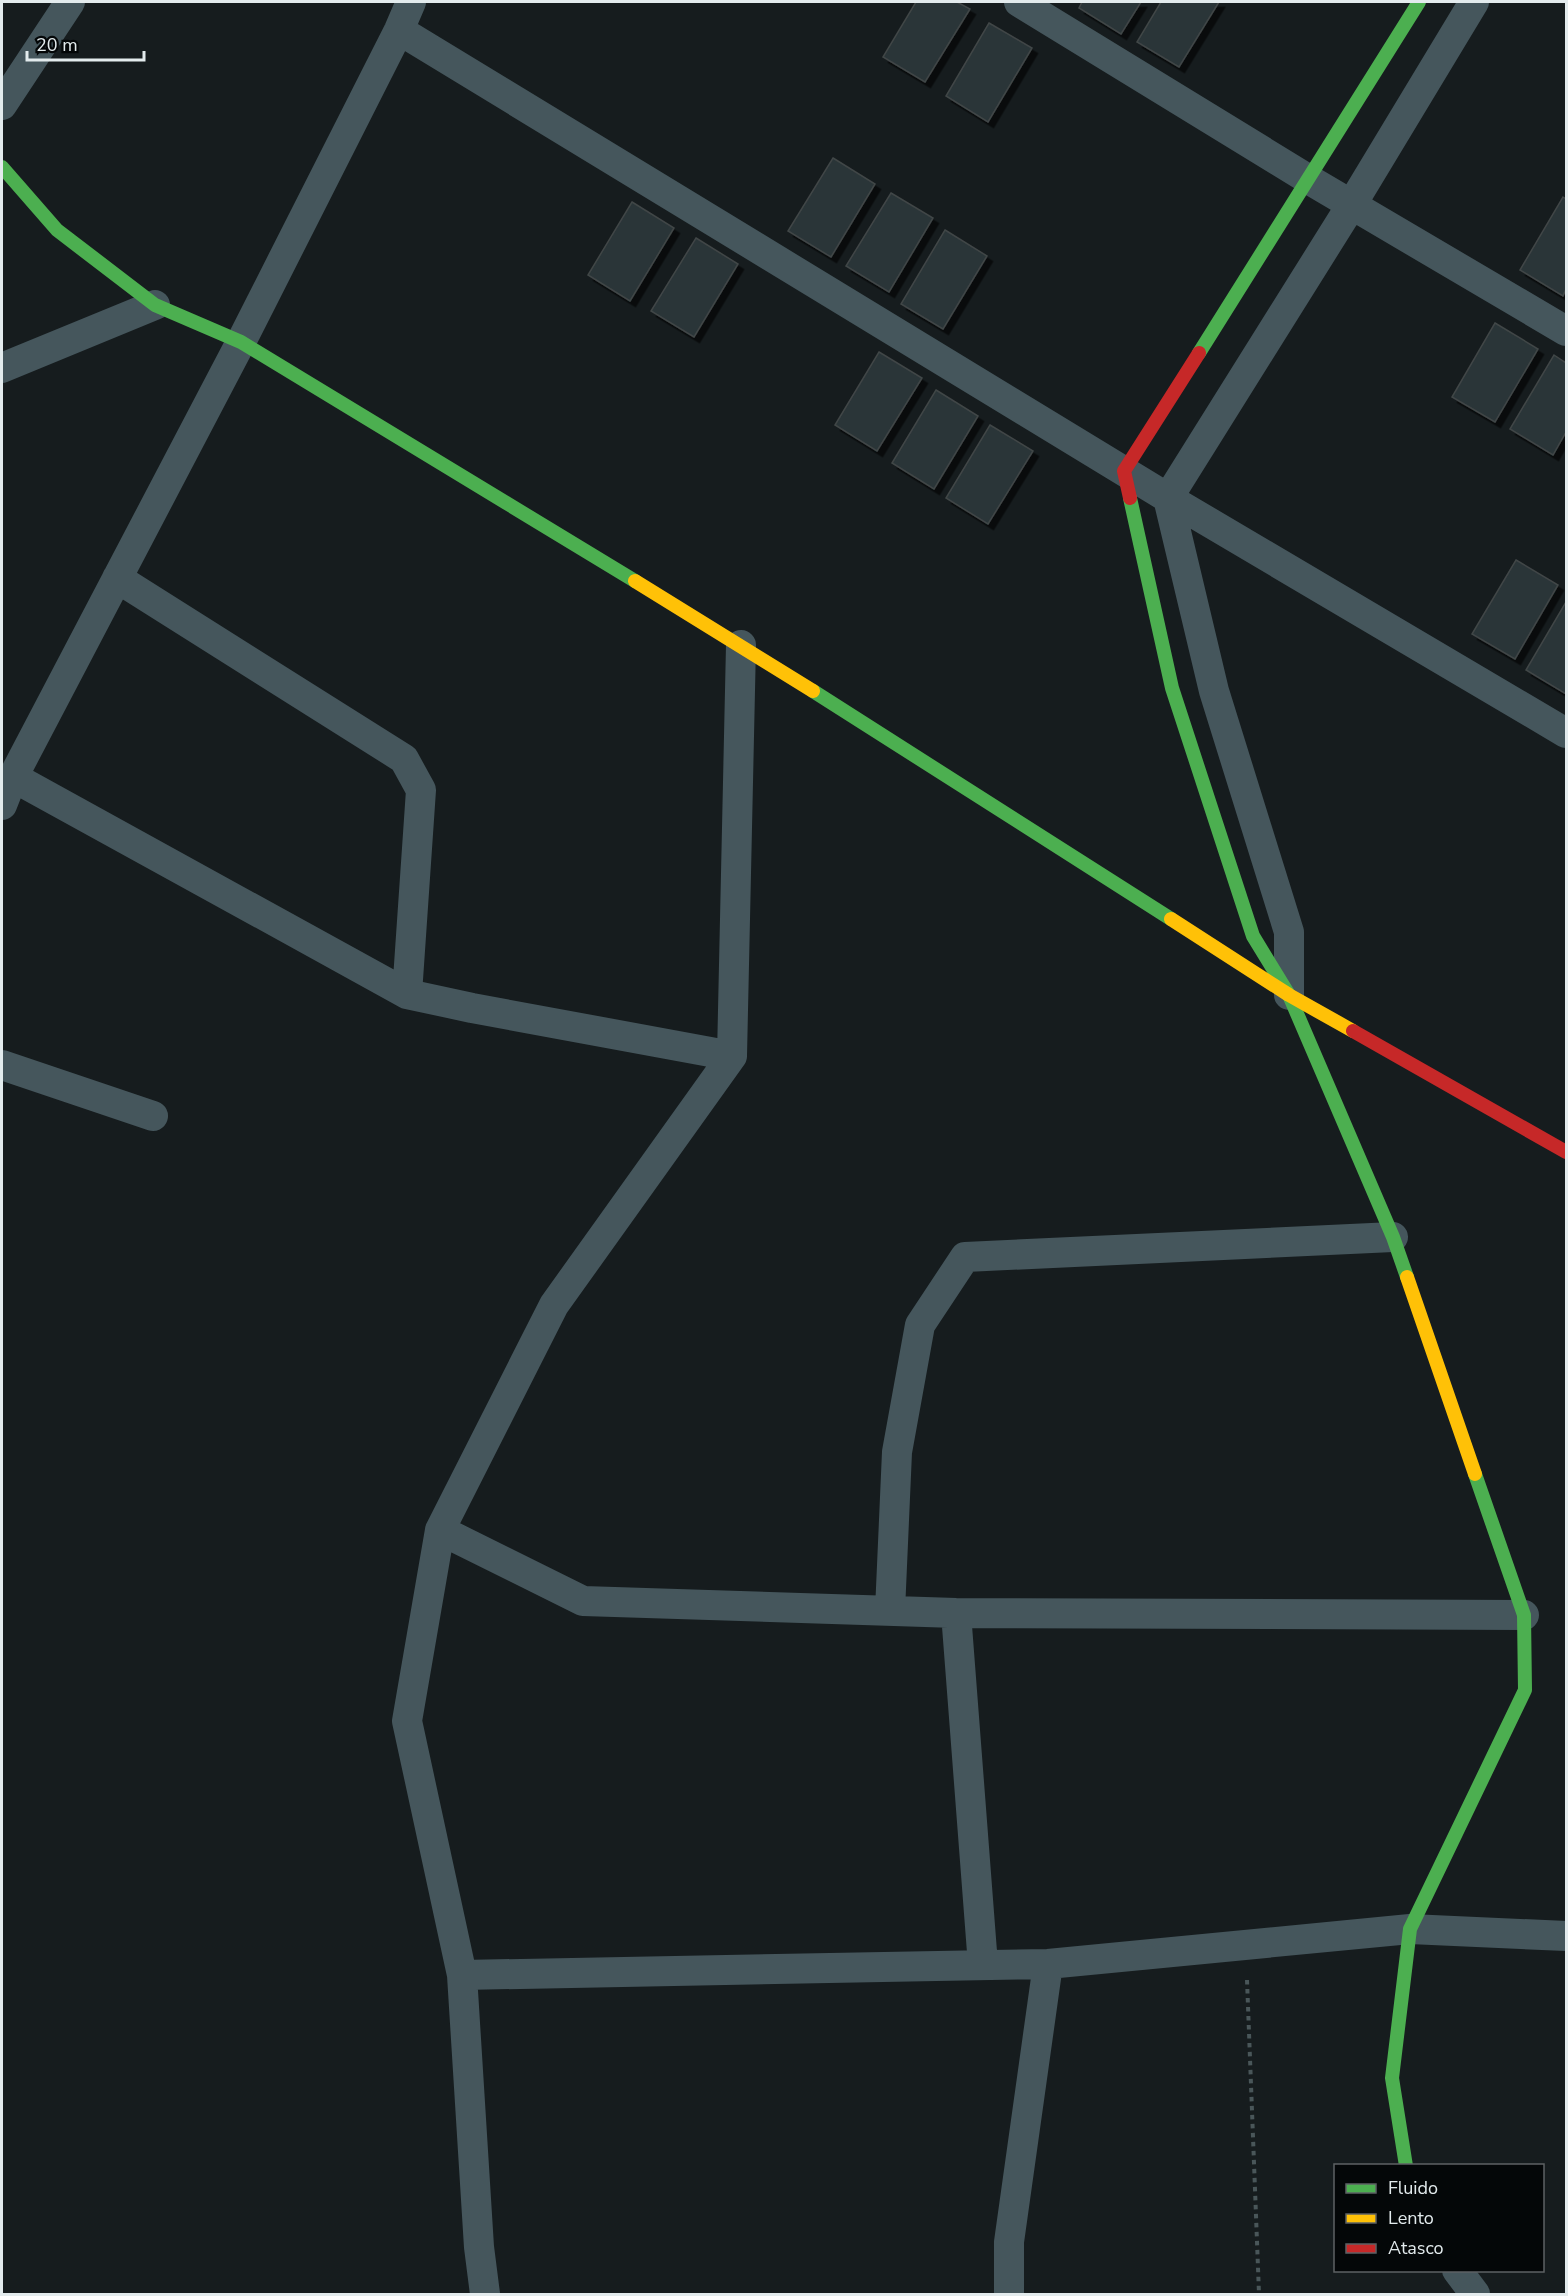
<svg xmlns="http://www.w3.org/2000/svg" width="1568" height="2296" font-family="'Nunito Sans',sans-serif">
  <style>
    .building { fill: #2a3538; stroke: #414647; stroke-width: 1.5; filter: url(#shadow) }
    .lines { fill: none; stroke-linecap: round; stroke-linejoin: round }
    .path { stroke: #495659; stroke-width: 4; stroke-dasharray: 4.5 4.5; stroke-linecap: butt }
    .street { stroke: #45565c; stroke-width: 30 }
    .fast { stroke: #4caf50; stroke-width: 14 }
    .slow { stroke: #ffc107; stroke-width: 14 }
    .jam { stroke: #c62828; stroke-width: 14 }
  </style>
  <defs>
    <filter id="shadow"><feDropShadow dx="5.5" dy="5.5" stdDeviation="0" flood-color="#0009"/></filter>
  </defs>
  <rect width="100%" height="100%" fill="#161c1e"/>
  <!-- building -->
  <path class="building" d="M916,2H957L970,9L925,82L883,57Z
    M1082,2H1141L1121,34L1079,8Z
    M1161,2H1219L1179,67L1137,42Z
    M989,23L1032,48L988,122L946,96Z
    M833,158L875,184L831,257L788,231Z
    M891,193L933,218L889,292L846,266Z
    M1563,197L1566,199V289L1563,296L1520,270Z
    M632,202L674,228L630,301L588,275Z
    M945,230L987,256L943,329L901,304Z
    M696,238L738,264L694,337L651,311Z
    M1495,323L1538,349L1495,422L1452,397Z
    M879,352L922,378L877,451L835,425Z
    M1554,355L1566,363V432L1553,455L1510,429Z
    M936,390L978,416L934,489L892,463Z
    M990,425L1033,451L988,524L946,498Z
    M1516,560L1558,585L1515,659L1472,634Z
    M1566,602V694L1526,670Z"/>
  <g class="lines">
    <!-- path -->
    <path class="path" d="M1247,1980L1259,2294"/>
    <!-- street -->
    <path class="street" d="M1019,2L1308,179L1566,331
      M399,30L1168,498L1566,733
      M2,105L70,2
      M2,368L155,305
      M117,578L404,759L421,790L407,994
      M13,777L407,994L472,1008L732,1056
      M2,805L13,777L241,342L399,30L411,2
      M1289,995V932L1214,691L1168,498L1352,204L1474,2
      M2,1065L153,1116
      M440,1530L583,1601L956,1613L1524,1615
      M890,1611L897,1452L920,1325L965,1257L1393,1237
      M956,1613L983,1965
      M462,1975L1048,1964L1410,1929L1566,1936
      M1457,2270L1475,2294
      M485,2294L479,2247L462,1975L407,1721L440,1530L554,1305L732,1056L741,645
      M1009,2294V2242L1048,1964"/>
    <!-- fast -->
    <path class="fast" d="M2,167L57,230L155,305L241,342L635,581
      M1199,353L1419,2
      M1130,498L1172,688L1253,936L1289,995L1393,1237L1407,1277
      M813,691L1171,919
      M1406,2166L1392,2078L1410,1929L1525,1690L1524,1615L1475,1474"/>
    <!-- slow -->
    <path class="slow" d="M635,581L813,691
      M1171,919L1289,995L1353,1031
      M1407,1277L1475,1474"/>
    <!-- jam -->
    <path class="jam" d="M1130,498L1124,471L1199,353
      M1353,1031L1566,1152"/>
  </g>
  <!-- border -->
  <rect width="1568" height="2296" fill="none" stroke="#e3ebed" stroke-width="6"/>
  <!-- legend -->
  <rect x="1334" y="2164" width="210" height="108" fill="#040708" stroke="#5d6264" stroke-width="1.5"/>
  <rect x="1346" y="2184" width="30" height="9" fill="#4caf50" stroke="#5d6264" stroke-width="1.5"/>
  <text x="1388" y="2194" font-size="18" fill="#e3ebed">Fluido</text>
  <rect x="1346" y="2214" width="30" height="9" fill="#ffc107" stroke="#5d6264" stroke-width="1.5"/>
  <text x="1388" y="2224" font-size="18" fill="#e3ebed">Lento</text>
  <rect x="1346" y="2244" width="30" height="9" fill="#c62828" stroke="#5d6264" stroke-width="1.5"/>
  <text x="1388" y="2254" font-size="18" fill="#e3ebed">Atasco</text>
  <!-- scale -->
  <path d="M27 51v9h117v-9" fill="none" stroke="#e3ebed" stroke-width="3"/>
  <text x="36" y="51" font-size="18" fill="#e3ebed" stroke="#040708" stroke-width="4.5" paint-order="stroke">20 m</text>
</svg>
